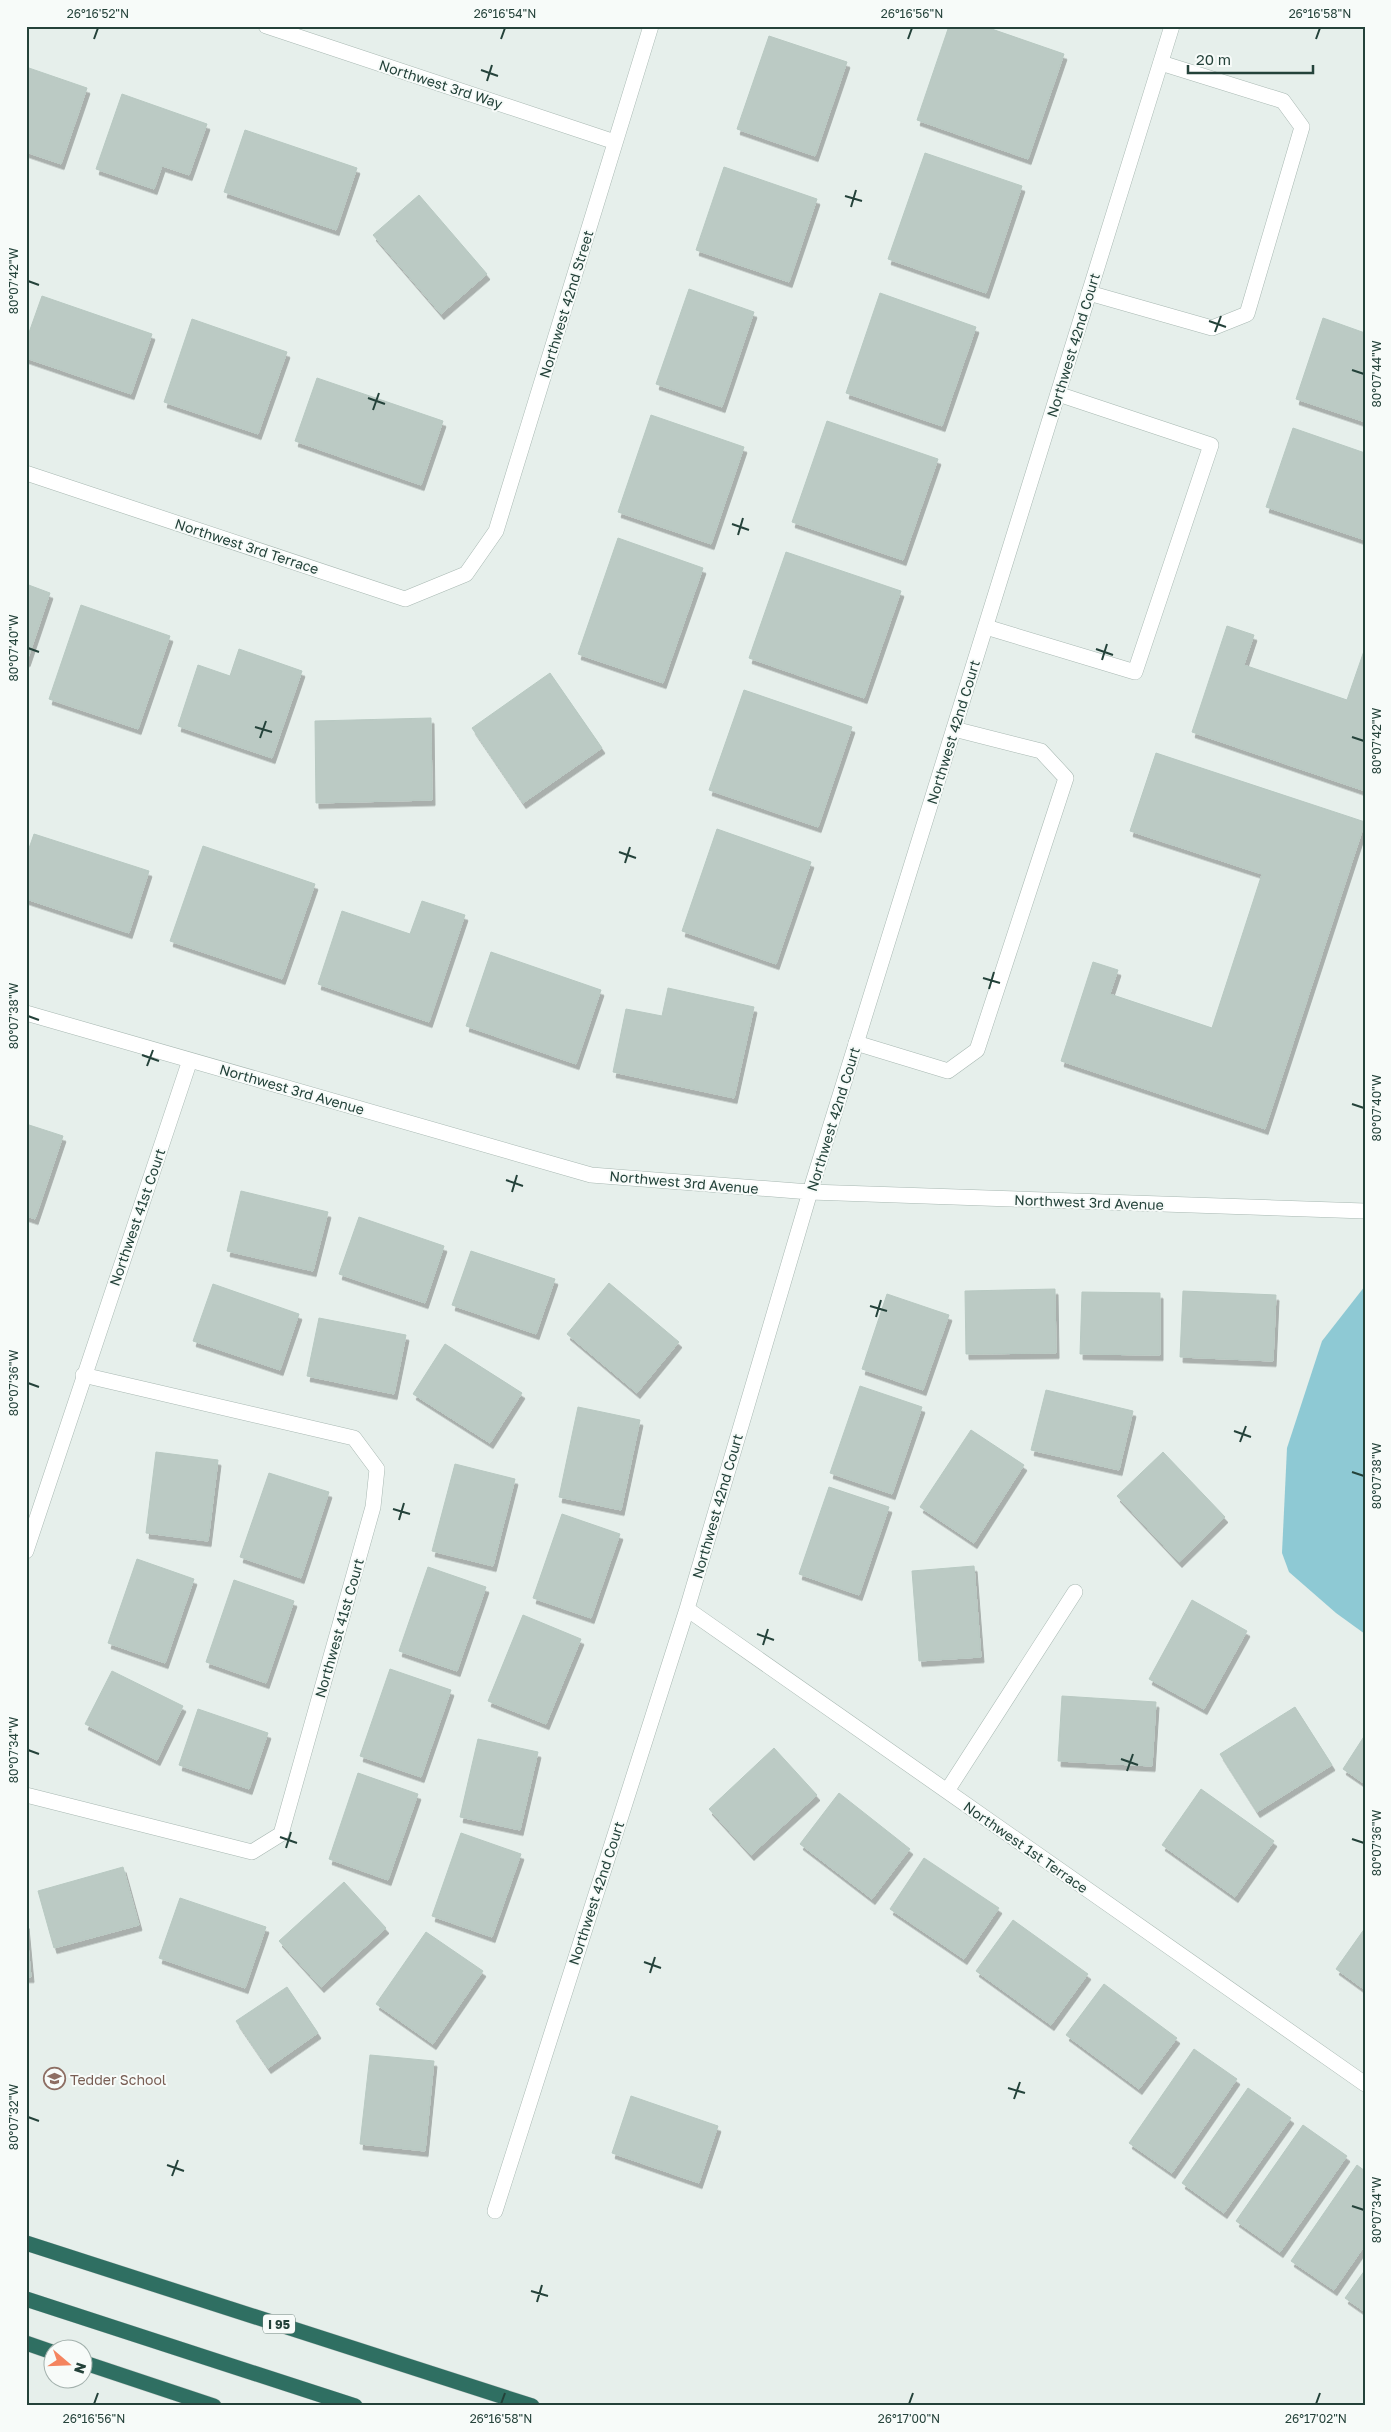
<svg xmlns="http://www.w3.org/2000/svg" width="1391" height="2432" font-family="'Golos Text',sans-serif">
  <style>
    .water { fill: #8ec9d4 }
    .building { fill: #bbcac4; stroke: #b8c9c2; filter: url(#shadow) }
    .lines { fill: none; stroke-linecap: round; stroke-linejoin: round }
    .lane-casing { stroke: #a8b8b2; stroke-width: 16 }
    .street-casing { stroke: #a8b8b2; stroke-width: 16 }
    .highway-casing { stroke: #c2cac8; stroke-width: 16 }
    .lane { stroke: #fff; stroke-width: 15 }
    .street { stroke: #fff; stroke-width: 15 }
    .highway { stroke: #2f6f62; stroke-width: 15 }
    .ticks { fill: none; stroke: #24423a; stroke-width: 2 }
    .labels { text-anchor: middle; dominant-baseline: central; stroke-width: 4; stroke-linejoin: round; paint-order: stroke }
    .shield { fill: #f7fbf9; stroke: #637a73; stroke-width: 1 }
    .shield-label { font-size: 12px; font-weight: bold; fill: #24423a }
    .street-label { font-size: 14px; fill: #24423a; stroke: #f7fbf9 }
    .education-label { font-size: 14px; fill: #785e54; stroke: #f7fbf9; text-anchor: start }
    .neatline { fill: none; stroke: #24423a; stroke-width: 2 }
    .ticks-label { font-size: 12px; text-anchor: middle; fill: #24423a }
  </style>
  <defs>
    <filter id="shadow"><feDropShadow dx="3" dy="5.5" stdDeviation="0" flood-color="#0004"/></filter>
  </defs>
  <rect width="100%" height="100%" fill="#e6efeb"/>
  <!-- water -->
  <path class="water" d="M1365,1286V1634L1336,1613L1289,1572L1282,1553L1287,1448L1322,1341Z"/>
  <!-- building -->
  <path class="building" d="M949,26H983L1064,54L1028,159L917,120Z
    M769,36L847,62L815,156L737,129Z
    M26,67L87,88L61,164L26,152Z
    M122,94L207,124L189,175L162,166L154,189L96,169Z
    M245,130L357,168L336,230L224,192Z
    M925,153L1022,186L986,293L888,259Z
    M724,167L817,199L789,282L696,250Z
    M419,195L487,274L441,314L373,235Z
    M689,289L754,312L722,407L656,384Z
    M880,293L976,327L942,426L846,393Z
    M42,296L152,334L131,394L26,358V341Z
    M1323,318L1365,333V422L1296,399Z
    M192,319L287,352L258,434L164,402Z
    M317,378L443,421L421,485L295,441Z
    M651,415L744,447L711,544L618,512Z
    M827,421L938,459L903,560L792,522Z
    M1293,428L1365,453V540L1266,507Z
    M618,538L703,568L663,683L578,654Z
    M786,552L901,591L864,698L749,658Z
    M26,584L50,593L27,661H26Z
    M81,605L170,636L138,729L49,699Z
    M1227,626L1254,635L1244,665L1347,700L1365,648V791L1192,732Z
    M239,649L302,671L272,758L178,726L198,665L230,676Z
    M550,673L602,748L523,803L472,728Z
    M744,690L852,727L818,827L709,790Z
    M431,718L432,800L316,803L315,721Z
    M1156,753L1365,822L1265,1129L1061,1061L1093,962L1118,970L1110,994L1212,1028L1262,874L1130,831Z
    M717,829L811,862L776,964L682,931Z
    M34,834L149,871L129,933L26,899V857Z
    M203,846L315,884L282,979L170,941Z
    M422,901L465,915L429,1022L318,984L342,911L410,934Z
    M491,952L601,990L576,1064L466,1026Z
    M668,988L754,1007L734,1098L613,1072L626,1009L662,1016Z
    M26,1124L63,1136L35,1219L26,1216Z
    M241,1191L328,1212L313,1271L227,1251Z
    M359,1217L444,1246L425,1303L339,1274Z
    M471,1251L555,1279L536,1334L452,1305Z
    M609,1283L679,1342L637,1393L567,1334Z
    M213,1284L299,1314L280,1370L193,1341Z
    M1055,1289L1056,1353L966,1354L965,1291Z
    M1183,1291L1276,1295L1273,1361L1180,1357Z
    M1082,1292L1160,1293V1355L1080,1354Z
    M887,1294L949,1315L923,1390L862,1369Z
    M319,1318L406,1335L394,1394L307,1376Z
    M445,1344L522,1393L490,1443L413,1394Z
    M860,1386L922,1407L892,1494L830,1473Z
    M1046,1390L1133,1411L1119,1470L1031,1450Z
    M578,1407L640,1420L621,1510L559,1497Z
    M971,1430L1024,1465L974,1543L920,1507Z
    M156,1452L218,1460L208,1541L146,1533Z
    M1163,1452L1225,1517L1179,1562L1117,1496Z
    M455,1464L515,1479L493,1566L432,1551Z
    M269,1473L329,1492L301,1578L240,1557Z
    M829,1487L889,1507L859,1595L799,1574Z
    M562,1514L620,1534L591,1618L533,1598Z
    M137,1559L194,1579L165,1663L108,1643Z
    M974,1566L981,1657L919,1661L912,1571Z
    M428,1567L486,1587L457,1671L399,1651Z
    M234,1580L294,1601L266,1683L206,1662Z
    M1192,1600L1247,1631L1204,1709L1149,1679Z
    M523,1615L581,1639L546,1724L488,1701Z
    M390,1669L451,1690L421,1777L360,1756Z
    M112,1671L183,1706L157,1760L85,1724Z
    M1062,1696L1156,1702L1152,1766L1058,1761Z
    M1295,1707L1332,1765L1257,1812L1220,1754Z
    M198,1709L268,1733L249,1789L179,1765Z
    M1365,1735V1784L1343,1769Z
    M478,1739L538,1752L520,1830L460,1817Z
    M774,1748L817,1795L751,1855L709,1809Z
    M358,1773L418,1794L388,1880L329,1859Z
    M1201,1789L1274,1841L1235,1897L1162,1845Z
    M839,1793L910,1849L872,1899L800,1844Z
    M461,1833L521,1854L492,1937L432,1916Z
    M924,1858L999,1908L964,1959L890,1909Z
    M123,1867L139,1925L54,1948L38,1891Z
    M344,1882L386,1928L321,1987L279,1941Z
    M180,1898L266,1927L245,1988L159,1958Z
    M1013,1920L1088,1974L1051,2025L976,1971Z
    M26,1923L31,1977H26Z
    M1365,1928V1990L1336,1969Z
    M426,1932L483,1971L433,2044L376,2004Z
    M1104,1984L1177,2038L1139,2089L1066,2035Z
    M287,1987L318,2033L268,2068L236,2021Z
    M1194,2049L1237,2079L1172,2173L1129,2143Z
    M370,2055L434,2061L425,2151L360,2144Z
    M1248,2088L1291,2118L1224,2213L1182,2183Z
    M631,2096L718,2126L699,2183L612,2153Z
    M1303,2125L1347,2156L1280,2252L1236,2221Z
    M1357,2165L1365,2171V2245L1334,2290L1291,2261Z
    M1365,2270V2312L1345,2298Z"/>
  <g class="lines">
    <defs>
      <path id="lane" d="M1089,293L1212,328L1247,314L1302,127L1283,101L1161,63
        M986,627L1135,672L1211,445L1058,394
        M856,1043L948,1071L977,1050L1066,778L1041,751L954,729"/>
      <path id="street" d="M266,26L615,142
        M26,473L405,599L466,574L496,531L651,26
        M26,1013L591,1175L810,1192L1365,1211
        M26,1551L190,1060
        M687,1609L1365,2084
        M947,1791L1075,1592
        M26,1795L252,1852L281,1834L373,1507L377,1469L354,1438L83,1375
        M495,2211L687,1609L810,1192L1172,26"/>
      <path id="highway" d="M26,2243L532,2406
        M26,2299L355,2406
        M26,2343L52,2352
        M82,2362L214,2406"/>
    </defs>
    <!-- lane casing -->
    <use href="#lane" class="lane-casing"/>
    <!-- street casing -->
    <use href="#street" class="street-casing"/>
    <!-- highway casing -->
    <use href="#highway" class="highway-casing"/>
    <!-- lane -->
    <use href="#lane" class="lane"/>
    <!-- street -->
    <use href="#street" class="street"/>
    <!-- highway -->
    <use href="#highway" class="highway"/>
  </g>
  <!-- ticks -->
  <path class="ticks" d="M94,39L98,28M501,39L505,28M908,39L912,28M1316,39L1320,28M481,70L498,76M487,81L492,65M845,196L862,201M851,207L856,190M28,281L39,285M1209,321L1226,327M1215,332L1221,316M1352,370L1364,374M368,398L385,404M373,410L379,393M732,524L749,530M738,535L743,518M28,648L39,652M1096,649L1113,655M1102,660L1107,644M255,727L272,732M1352,737L1364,741M260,738L266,721M619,852L636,858M625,863L630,847M983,978L1000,983M989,989L994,972M28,1016L39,1020M142,1055L159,1061M147,1066L153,1050M1352,1104L1364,1108M506,1180L523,1186M512,1192L517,1175M870,1306L887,1311M876,1317L881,1300M28,1383L39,1387M1234,1431L1251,1437M1240,1442L1246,1426M1352,1472L1364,1476M393,1509L410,1514M399,1520L404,1503M757,1634L774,1640M763,1645L768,1629M28,1750L39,1754M1121,1759L1138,1765M1127,1771L1133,1754M280,1837L297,1843M1352,1839L1364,1843M286,1848L291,1832M644,1962L661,1968M650,1973L655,1957M1008,2088L1025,2093M1014,2099L1020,2082M28,2117L39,2121M167,2165L184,2171M172,2176L178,2160M1352,2206L1364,2210M531,2291L548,2296M537,2302L542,2285M94,2404L98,2393M501,2404L505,2393M909,2404L913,2393M1316,2404L1320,2393"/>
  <!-- icons -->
  <defs>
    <symbol id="school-ring" viewBox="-11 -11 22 22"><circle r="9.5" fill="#f7fbf9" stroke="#8d6e63" stroke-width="1.5"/><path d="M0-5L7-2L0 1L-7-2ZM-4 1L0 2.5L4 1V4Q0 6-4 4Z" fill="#8d6e63"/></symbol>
  </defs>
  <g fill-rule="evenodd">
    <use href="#school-ring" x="42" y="2066" width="25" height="25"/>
  </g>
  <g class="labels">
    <!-- shield labels -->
    <rect class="shield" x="263" y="2314.5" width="32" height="19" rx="4"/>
    <g class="shield-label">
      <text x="279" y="2324">I 95</text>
    </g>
    <!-- street labels -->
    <g class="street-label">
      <text transform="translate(441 84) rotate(18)">Northwest 3rd Way</text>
      <text transform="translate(566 304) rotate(-73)">Northwest 42nd Street</text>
      <text transform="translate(1073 345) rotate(-73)">Northwest 42nd Court</text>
      <text transform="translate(247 546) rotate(18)">Northwest 3rd Terrace</text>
      <text transform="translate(953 732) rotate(-73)">Northwest 42nd Court</text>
      <text transform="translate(292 1089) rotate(16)">Northwest 3rd Avenue</text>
      <text transform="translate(833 1119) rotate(-73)">Northwest 42nd Court</text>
      <text transform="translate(684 1182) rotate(5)">Northwest 3rd Avenue</text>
      <text transform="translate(1089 1202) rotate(2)">Northwest 3rd Avenue</text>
      <text transform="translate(137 1217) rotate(-71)">Northwest 41st Court</text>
      <text transform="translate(717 1506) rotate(-74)">Northwest 42nd Court</text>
      <text transform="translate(339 1628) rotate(-74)">Northwest 41st Court</text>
      <text transform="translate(1026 1847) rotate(35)">Northwest 1st Terrace</text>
      <text transform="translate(596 1893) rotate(-72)">Northwest 42nd Court</text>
    </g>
    <!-- education labels -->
    <g class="education-label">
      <text x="70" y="2079">Tedder School</text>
    </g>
  </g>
  <!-- border -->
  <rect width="1391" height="2432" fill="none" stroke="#f7fbf9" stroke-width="55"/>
  <!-- north arrow -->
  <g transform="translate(68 2364) rotate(109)"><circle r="24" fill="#f7fbf9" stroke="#a3b1ad"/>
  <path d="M0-4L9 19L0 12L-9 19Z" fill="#f4845f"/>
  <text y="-8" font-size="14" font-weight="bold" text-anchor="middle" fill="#24423a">N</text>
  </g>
  <!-- scale -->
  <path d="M1188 65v8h125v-8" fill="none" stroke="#24423a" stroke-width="2.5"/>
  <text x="1196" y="65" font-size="15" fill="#24423a" stroke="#f7fbf9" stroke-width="4" paint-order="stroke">20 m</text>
  <rect x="28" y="28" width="1336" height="2376" class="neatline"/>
  <g class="ticks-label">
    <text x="98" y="18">26°16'52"N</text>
    <text x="505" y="18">26°16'54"N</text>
    <text x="912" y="18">26°16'56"N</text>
    <text x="1320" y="18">26°16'58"N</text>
    <text transform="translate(14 281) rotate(-90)" y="4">80°07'42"W</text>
    <text transform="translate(1377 374) rotate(-90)" y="4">80°07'44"W</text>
    <text transform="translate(14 648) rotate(-90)" y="4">80°07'40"W</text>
    <text transform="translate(1377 741) rotate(-90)" y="4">80°07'42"W</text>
    <text transform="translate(14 1016) rotate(-90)" y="4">80°07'38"W</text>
    <text transform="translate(1377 1108) rotate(-90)" y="4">80°07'40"W</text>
    <text transform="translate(14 1383) rotate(-90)" y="4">80°07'36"W</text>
    <text transform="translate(1377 1476) rotate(-90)" y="4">80°07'38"W</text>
    <text transform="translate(14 1750) rotate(-90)" y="4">80°07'34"W</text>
    <text transform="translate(1377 1843) rotate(-90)" y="4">80°07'36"W</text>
    <text transform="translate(14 2117) rotate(-90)" y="4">80°07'32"W</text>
    <text transform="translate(1377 2210) rotate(-90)" y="4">80°07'34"W</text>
    <text x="94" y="2423">26°16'56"N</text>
    <text x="501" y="2423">26°16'58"N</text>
    <text x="909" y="2423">26°17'00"N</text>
    <text x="1316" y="2423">26°17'02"N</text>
  </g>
</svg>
